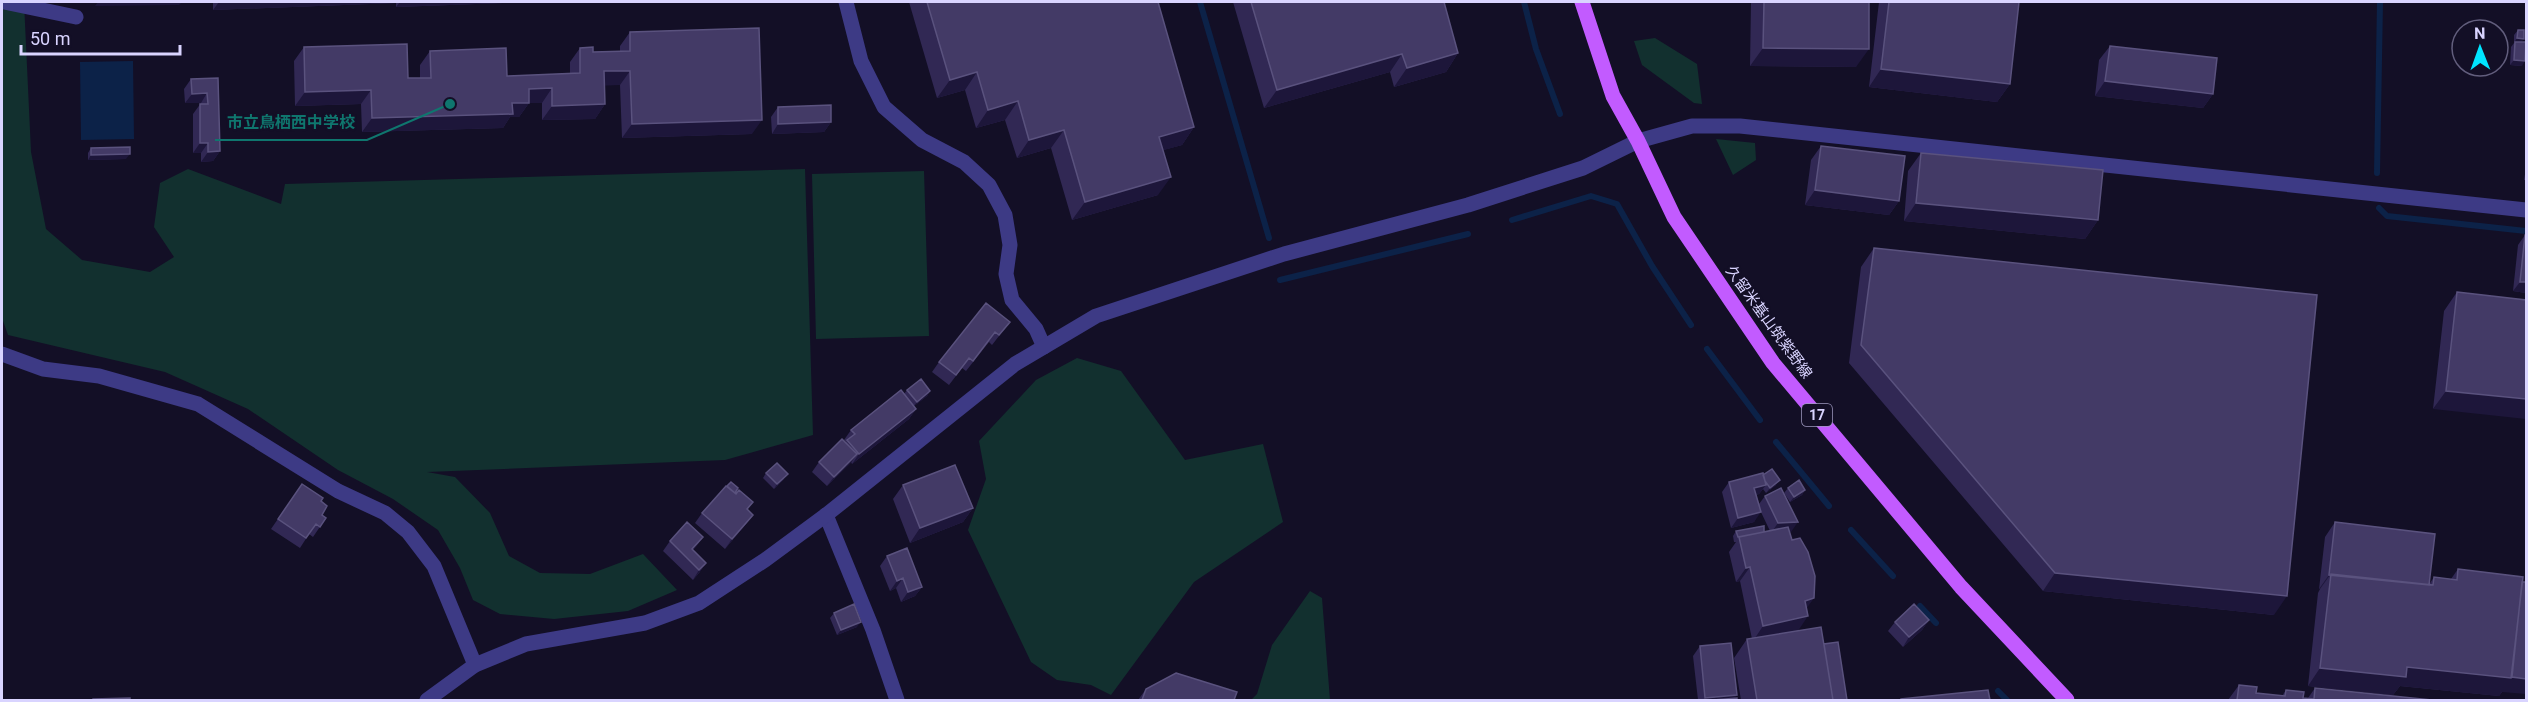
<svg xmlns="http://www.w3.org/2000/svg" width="2528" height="702" font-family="Roboto,'Noto Sans JP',sans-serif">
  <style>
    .green { fill: #12302f }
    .water { fill: #0c2248 }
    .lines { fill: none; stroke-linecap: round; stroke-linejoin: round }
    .stream { stroke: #0c2248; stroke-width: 6 }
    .minor { stroke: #3d3a85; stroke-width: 15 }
    .tertiary { stroke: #3d3a85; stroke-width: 15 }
    .primary { stroke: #c25bff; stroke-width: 15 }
    .wall { fill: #312854 }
    .shaded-wall { fill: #1d163a }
    .building { fill: #433a66; stroke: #5a527e; stroke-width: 1.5 }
    .labels { text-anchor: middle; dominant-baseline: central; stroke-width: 4.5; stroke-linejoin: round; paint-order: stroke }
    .shield { fill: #130f26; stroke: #9e99be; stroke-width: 1.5 }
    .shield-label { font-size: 14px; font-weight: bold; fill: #d9d4ff }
    .street-label { font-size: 15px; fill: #d9d4ff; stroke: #130f26 }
    .leader { fill: none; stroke: #0f766e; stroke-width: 2 }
    .callout-dot { fill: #0f766e; stroke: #130f26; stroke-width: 2 }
    .callout-label { font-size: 16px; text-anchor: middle; font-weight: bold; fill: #0f766e; stroke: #130f26; stroke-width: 4.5; stroke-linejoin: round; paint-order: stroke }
  </style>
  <rect width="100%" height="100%" fill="#130f26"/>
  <!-- green -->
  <path class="green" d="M2,2H24L31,152L46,229L82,260L150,272L174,257L154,227L160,183L188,169L281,204L285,184L805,169L813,435L725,460L427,472L455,477L490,513L509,556L540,573L590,574L643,554L677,590L628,611L554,619L500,614L473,600L460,568L438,530L393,499L338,470L248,409L165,372L8,335L2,318Z
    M1655,38L1697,64L1702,104L1694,103L1642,65L1634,41Z
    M1716,139L1755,143L1756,160L1733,175Z
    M924,171L929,336L816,339L812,174Z
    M1077,358L1121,371L1185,460L1263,444L1283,522L1194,582L1111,695L1091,685L1057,680L1031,662L968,530L986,479L979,441L1036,380Z
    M1310,591L1322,598L1330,700H1251L1257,694L1272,645Z"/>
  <!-- water -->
  <path class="water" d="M133,61L134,139L81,140L80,62Z"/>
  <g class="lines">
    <!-- stream -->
    <path class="stream" d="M1200,2L1269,238
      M1524,2L1536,49L1560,114
      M2377,173L2380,2
      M2379,208L2387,216L2526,231
      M1512,220L1591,196L1617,204L1652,266L1691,325
      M1280,280L1468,234
      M1707,349L1760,420
      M1776,442L1829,506
      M1851,530L1893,576
      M1920,606L1936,623
      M1998,691L2007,700"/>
    <!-- minor -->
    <path class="minor" d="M4,2L76,17
      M846,2L861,61L884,107L922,140L964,162L989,185L1005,215L1010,245L1006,274L1012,300L1036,329L1044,347
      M2,354L43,369L99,376L198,404L338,491L385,513L408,532L434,566L475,665
      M826,515L873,630L897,700"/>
    <!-- tertiary -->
    <path class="tertiary" d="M427,700L475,665L526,644L645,623L699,603L765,560L826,515L1015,364L1096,316L1284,254L1468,205L1583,168L1638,141L1692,126H1740L2526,210"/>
    <!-- primary -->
    <path class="primary" d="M1582,2L1613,96L1638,141L1674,217L1773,363L1961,587L2067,700"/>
  </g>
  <!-- wall -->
  <path class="wall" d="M213,2H530L396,7V3L213,10Z
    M909,2H1158L1194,127L1182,145L1163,150L1158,195L1072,220L1051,148L1017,158L1005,120L976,128L965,90L937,98Z
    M1233,2H1444L1458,53L1446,72L1394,87L1390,72L1264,108Z
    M1751,2H1869L1856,67L1750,66Z
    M1879,2H2019L2010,84L1997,102L1869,87Z
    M2518,30L2521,42L2522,66L2510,65L2511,47L2514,43V35Z
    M630,32L752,134L622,138L620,85H605V104L595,119L542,120V103H529L519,117H510L503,128L362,132L361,104L295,106L294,61L304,47L408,78H420V65L430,51L507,76L570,74V62L580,48L593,52L620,51V46Z
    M2110,46L2213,94L2203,108L2095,96L2099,60Z
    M218,78L220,151L213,161L201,162V153H193V114L201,103H185L184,89L191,79Z
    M778,107L831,122L824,132L772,134L771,117Z
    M1821,146L1899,201L1889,215L1805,205L1811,160Z
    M91,148L126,159L88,160V153Z
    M1921,153L2098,220L2085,239L1904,221L1908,171Z
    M2526,168V180H2524Z
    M2525,235H2526V293L2513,291L2518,245Z
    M1874,248L2274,615L2043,591L1849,363L1861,267Z
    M2457,292L2526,300L2433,409L2444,311Z
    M1010,322L992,345L989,342L966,371L962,368L949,385L932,372L939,362Z
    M907,390L930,391L927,396L914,406L916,409L909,419L852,464L851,462L827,486L812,472L819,462L845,443L846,442L844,440L851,430L904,394Z
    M766,473L784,479L774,489L763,478Z
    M1763,475L1776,485L1766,493L1763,489L1759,494L1756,495L1759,504L1765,496L1791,532H1790L1806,609L1798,631L1788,633L1824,644L1847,700H1741L1734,658L1747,639H1752L1740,581L1736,582L1729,552L1736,542H1734L1733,536L1736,531L1764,532L1770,531L1760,510L1754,522L1731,528L1722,492L1729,482Z
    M302,484L321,501L322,515L326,518L313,537L309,534L300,548L271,529Z
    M903,485L973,508L963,522L910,543L893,499Z
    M1788,488L1805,490L1802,495L1790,502L1784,493Z
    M735,493L753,502L747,510L753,515L746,524L725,549L695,523L702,513Z
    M2335,522L2430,583L2434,577L2451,579L2458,569L2502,692L2499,696L2400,686L2393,695L2308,686L2318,593L2320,589H2319L2325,537Z
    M703,537L693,550L706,563L699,573L693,580L663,551L670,541Z
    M887,556L922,587L915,596L901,602L896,588L890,591L880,566Z
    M834,613L857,627L837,635L830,618Z
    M1929,620L1922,630L1903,647L1888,631L1895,622Z
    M1700,646L1735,698L1737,700H1698L1693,656Z
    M2239,685L2256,693L2282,696L2286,690L2303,698H2308L2315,688L2432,700H2228Z
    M1146,689L1142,700H1138Z"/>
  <!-- shaded-wall -->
  <path class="shaded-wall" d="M98,2H182L179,5L95,6Z
    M219,2H397L396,3L213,10Z
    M400,2H530L396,7Z
    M2517,38L2524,39L2520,44L2514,43Z
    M1763,48L1869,49L1856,67L1750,66Z
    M1458,53L1446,72L1394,87L1407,68Z
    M1402,54L1390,72L1264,108L1277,90Z
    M2514,60L2525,61L2522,66L2510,65Z
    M1881,69L2010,84L1997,102L1869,87Z
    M604,71H630L620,85L594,86Z
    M977,72L965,90L937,98L950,80Z
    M2105,81L2213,94L2203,108L2095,96Z
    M552,88L542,103H529L519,117H510L503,128L362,132L372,118L512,103L529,89Z
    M371,90L361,104L295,106L305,92Z
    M207,93L201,103H185L192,94Z
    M1018,101L1005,120L976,128L988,110Z
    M605,104L595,119L542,120L552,106Z
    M762,120L752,134L622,138L632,124Z
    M831,122L824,132L772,134L778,124Z
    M1194,127L1182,145L1146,155L1159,137Z
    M1064,130L1051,148L1017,158L1029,140Z
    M200,143H208L201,153H193Z
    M220,151L213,161L201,162L208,152Z
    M130,154L126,159L88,160L91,155Z
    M1171,177L1158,195L1072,220L1085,202Z
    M1815,190L1899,201L1889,215L1805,205Z
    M1916,203L2098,220L2085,239L1904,221Z
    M2520,282H2526V293L2513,291Z
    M930,391L927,396L913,407L917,402Z
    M2446,391L2526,399V419L2433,409Z
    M916,409L909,419L852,464L859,454Z
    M857,454L850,464L827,486L834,477Z
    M788,474L784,479L774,489L777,484Z
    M1780,480L1776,485L1766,493L1770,488Z
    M1766,485L1759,494L1747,498L1754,488Z
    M1805,490L1802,495L1790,502L1794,497Z
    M973,508L963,522L910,543L920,528Z
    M1761,512L1754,522L1731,528L1738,518Z
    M753,515L746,524L725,549L732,539Z
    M1798,522L1791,532L1771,533L1778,523Z
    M703,537L696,547L685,559L692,549Z
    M706,563L699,573L693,580L699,570Z
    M1750,567L1740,581L1736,582L1746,568Z
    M2055,573L2287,596L2274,615L2043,591Z
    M2329,575H2330L2320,589H2319Z
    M903,578L896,588L890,591L897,581Z
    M922,587L915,596L901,602L908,592Z
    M1814,598L1804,612L1805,601Z
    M1808,616L1798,631L1753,641L1763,626Z
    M1929,620L1922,630L1903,647L1909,637Z
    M861,622L857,627L837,635L841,630Z
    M2407,667L2526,679V694L2502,692L2499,696L2400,686L2393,695L2308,686L2320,668Z
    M1737,695L1733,700H1704L1705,698Z"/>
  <!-- building -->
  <path class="building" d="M927,2H1158L1194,127L1159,137L1171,177L1085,202L1064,130L1029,140L1018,101L988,110L977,72L950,80Z
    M1251,2H1444L1458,53L1407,68L1402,54L1277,90Z
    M1764,2H1869V49L1763,48Z
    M1889,2H2019L2010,84L1881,69Z
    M759,28L762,120L632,124L630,71H604L605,104L552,106V88L529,89V103H512L513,114L372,118L371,90L305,92L304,47L407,44L408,78H431L430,51L506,48L507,76L580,73V48L593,47V52L630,51V32Z
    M2518,30H2524V39L2517,38Z
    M2515,42H2526L2525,61L2514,60Z
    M2110,46L2217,58L2213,94L2105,81Z
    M218,78L220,151L208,152V143H200V104H208L207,93L192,94L191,79Z
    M831,105V122L778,124V107Z
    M1821,146L1905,156L1899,201L1815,190Z
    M130,147V154L91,155V148Z
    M1921,153L2103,170L2098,220L1916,203Z
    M2525,235H2526V282H2520Z
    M1874,248L2317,295L2287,596L2055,573L1861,345Z
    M2457,292L2526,300V399L2446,391Z
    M986,303L1010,322L999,335L995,332L973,361L969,358L956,375L939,362Z
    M921,379L930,391L917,402L907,390Z
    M901,390L916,409L859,454L847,440L855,434L851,430Z
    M842,439L857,454L834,477L819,462Z
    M777,463L788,474L777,484L766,473Z
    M955,465L973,508L920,528L903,485Z
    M1772,469L1780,480L1770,488L1765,481L1763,475Z
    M1763,473L1766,485L1754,488L1761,512L1738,518L1729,482Z
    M1799,480L1805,490L1794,497L1788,488Z
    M731,482L738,488L735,493L727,486Z
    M302,484L323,498L321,501L327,506L322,515L326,518L320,527L316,524L306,538L278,519Z
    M726,486L736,494L739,490L753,502L747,509L753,515L732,539L702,513Z
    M1781,488L1798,522L1778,523L1765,496Z
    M687,522L703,537L692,549L706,563L699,570L670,541Z
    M2335,522L2435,534L2429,585L2329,575Z
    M1764,526V532L1738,537L1736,531Z
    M1788,527L1792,540L1800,538L1808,552L1815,576L1814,598L1805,601L1808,616L1763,626L1750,567L1746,568L1739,537Z
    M907,548L922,587L908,592L903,578L897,581L887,556Z
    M2458,569L2523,577L2511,678L2407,667L2406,677L2320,668L2331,574L2433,585L2434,577L2457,580Z
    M2522,582H2526V679L2512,677Z
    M854,604L861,622L841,630L834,613Z
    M1914,604L1929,620L1909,637L1895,622Z
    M1821,627L1833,700H1757L1747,639Z
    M1838,642L1847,700H1833L1824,644Z
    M1731,643L1737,695L1705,698L1700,646Z
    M1176,673L1237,692L1234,700H1142L1146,689Z
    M2239,685L2257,687L2256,693L2285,696L2286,690L2304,692L2303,698L2314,699L2315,688L2432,700H2237Z
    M1988,690L1990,700H1901V699Z
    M130,698V700H93V699Z
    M1737,698V700H1713Z"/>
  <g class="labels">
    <!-- shield labels -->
    <rect class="shield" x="1802" y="404" width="30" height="22" rx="4.5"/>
    <g class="shield-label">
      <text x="1817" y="415">17</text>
    </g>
    <!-- street labels -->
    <g class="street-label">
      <text transform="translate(1769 322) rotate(54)">久留米基山筑紫野線</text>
    </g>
  </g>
  <!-- callouts -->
  <path class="leader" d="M450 104L367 140H215"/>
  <circle class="callout-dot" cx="450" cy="104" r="6"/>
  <g class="callout-label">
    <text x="291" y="128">市立鳥栖西中学校</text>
  </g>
  <!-- border -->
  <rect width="2528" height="702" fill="none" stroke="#d9d4ff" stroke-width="6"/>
  <!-- north arrow -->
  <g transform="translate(2480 48) rotate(359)"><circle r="28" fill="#130f26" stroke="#625e7d" stroke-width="1.5"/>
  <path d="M0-4.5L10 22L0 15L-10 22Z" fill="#00e5ff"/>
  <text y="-9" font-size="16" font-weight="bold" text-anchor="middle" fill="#d9d4ff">N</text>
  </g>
  <!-- scale -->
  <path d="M21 45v9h159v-9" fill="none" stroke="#d9d4ff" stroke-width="3"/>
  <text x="30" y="45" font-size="18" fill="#d9d4ff" stroke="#130f26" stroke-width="4.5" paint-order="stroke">50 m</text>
</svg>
